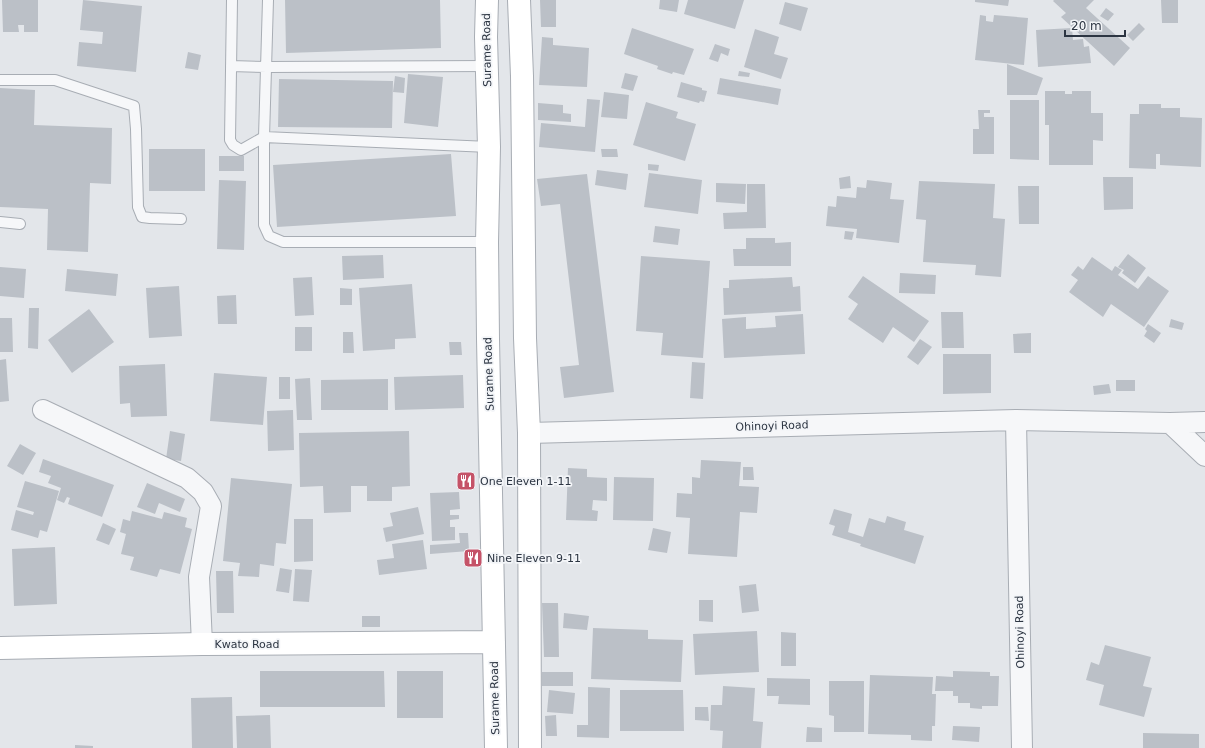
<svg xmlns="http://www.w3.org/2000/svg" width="1205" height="748" font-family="'DejaVu Sans',sans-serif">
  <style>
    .building { fill: #bbc0c7 }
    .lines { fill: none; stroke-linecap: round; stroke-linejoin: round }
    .lane-casing { stroke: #a8adb4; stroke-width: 12 }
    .street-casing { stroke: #a8adb4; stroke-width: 22 }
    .secondary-casing { stroke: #a8adb4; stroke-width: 24 }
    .lane { stroke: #f6f7f9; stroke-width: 10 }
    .street { stroke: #f6f7f9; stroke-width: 20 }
    .secondary { stroke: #fff; stroke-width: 22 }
    .labels { text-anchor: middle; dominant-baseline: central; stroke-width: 3.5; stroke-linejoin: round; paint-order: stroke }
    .street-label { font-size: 11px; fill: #2c3542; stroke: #f3f5f8 }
    .poi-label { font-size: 11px; fill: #2c3542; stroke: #f3f5f8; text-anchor: start }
  </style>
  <rect width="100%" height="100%" fill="#e3e6ea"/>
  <!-- building -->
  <path class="building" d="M2,0H38V32H24V25H18L19,32H3Z
    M83,0L142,6L136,72L77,66L79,42L102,44L103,32L80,30Z
    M285,0H440L441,48L286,53Z
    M540,0H556V27H541Z
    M660,0H679L677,12L659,9Z
    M688,0H744L735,29L684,14Z
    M975,0H1009L1008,6L975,2Z
    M1054,0H1094L1086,8L1130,48L1114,66L1061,17L1066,13L1053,1Z
    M1161,0H1178V23H1162Z
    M785,2L808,8L801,31L779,24Z
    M1106,8L1114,14L1108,21L1100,16Z
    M980,15L986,16V21L993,22L994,15L1028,18L1024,65L975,60Z
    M1139,23L1145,29L1133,41L1127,35Z
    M632,28L694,49L684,75L673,72L672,74L657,69L658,66L624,54Z
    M1072,28L1073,40L1083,39L1084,47L1089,46L1091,63L1038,67L1036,30Z
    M755,29L779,37L774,54L788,58L781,79L744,67Z
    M542,37L553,38V45L589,48L587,87L539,85Z
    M715,44L730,49L728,56L721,53L718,62L709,59Z
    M188,52L201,55L198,70L185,68Z
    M1007,64L1043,78L1037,95H1007Z
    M739,71L750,73L749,77L738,76Z
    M625,73L638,76L633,91L621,88Z
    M408,74L443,77L438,127L404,123Z
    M395,76L405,78L404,93L393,92Z
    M720,78L781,89L778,105L717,94Z
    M279,79L393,81L392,128L278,127Z
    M681,82L702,88V90L707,91L704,102L700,101L699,103L677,97Z
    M0,88L35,90L34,125L112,128L111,184L90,183L88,252L47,250L48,209L0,207Z
    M1045,91H1065V94H1072V91H1091V113H1103V141L1093,140V165H1049V125H1045Z
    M604,92L629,95L627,119L601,117Z
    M587,99L600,100L595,152L539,147L541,123L585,127Z
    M1010,100H1039V160L1010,159Z
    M646,102L678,112L676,118L696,124L685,161L633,145Z
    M538,103L563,105V113L571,114V122L538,120Z
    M1139,104H1161V108H1180V117L1202,118L1201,167L1160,165V154H1156V169L1129,168L1130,114H1139Z
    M978,110H990V113H984V117H994V154H973V129H979Z
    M149,149H205V191H149Z
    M601,149H617L618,157H602Z
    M451,154L456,216L277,227L273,165Z
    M219,156H244V171H219Z
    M648,164L659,165L658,171L648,170Z
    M597,170L628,174L626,190L595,185Z
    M649,173L702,180L698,214L644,207Z
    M587,174L614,392L564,398L560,367L579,365L560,204L541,206L537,179Z
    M850,176L851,188L840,189L839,178Z
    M1103,177H1133V209L1104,210Z
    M219,180L246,181L244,250L217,249Z
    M867,180L892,183L890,199L904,200L899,243L856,238L857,229L826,226L828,206L836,207L837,196L856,198L857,187L866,188Z
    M919,181L995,184L993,218L1005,219L1001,277L975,275L976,265L923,262L926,220L916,219Z
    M716,183L746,184L745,204L716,202Z
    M747,184H765L766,228L724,229L723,213L747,212Z
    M1018,186H1039V224H1019Z
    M655,226L680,229L678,245L653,242Z
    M845,231L854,232L852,240L844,239Z
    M746,238H775V243L791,242V266H734L733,249H746Z
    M1128,254L1146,268L1135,283L1122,273L1124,270L1118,267Z
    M383,255L384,278L343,280L342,256Z
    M641,256L710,261L703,358L661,355L663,333L636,331Z
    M1092,257L1112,271L1115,266L1122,270L1118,275L1138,289L1148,276L1169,291L1144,327L1111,304L1103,317L1069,292L1078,280L1071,275L1078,266L1083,270Z
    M0,267L26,269L24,298L0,296Z
    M67,269L118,274L116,296L65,291Z
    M900,273L936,275L935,294L899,293Z
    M863,276L929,321L914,342L893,327L883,343L848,319L858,304L848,297Z
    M312,277L314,315L295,316L293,278Z
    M792,277L793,287L800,286L801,311L724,315L723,288H729V280Z
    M412,284L416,338L395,339V349L363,351L359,288Z
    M179,286L182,336L149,338L146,288Z
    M340,288L352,289V305H340Z
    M236,295L237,324H218L217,296Z
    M29,308H39L38,349L28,348Z
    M89,309L114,342L72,373L48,340Z
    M941,312H963L964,348H942Z
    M803,314L805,354L724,358L722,319L746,317V329L776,327L775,316Z
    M0,318H12L13,352H0Z
    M1171,319L1184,323L1182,330L1169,327Z
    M1148,324L1161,333L1154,343L1144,336L1147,331L1145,329Z
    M295,327H312V351H295Z
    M343,332H353L354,353H343Z
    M1031,333V353H1014L1013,334Z
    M920,339L932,347L918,365L907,357Z
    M449,342H461L462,355H450Z
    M943,354H991V393L943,394Z
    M6,359L9,401L0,402V360Z
    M692,362L705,363L703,399L690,398Z
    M165,364L167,416L131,417L130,403L120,404L119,366Z
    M214,373L267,377L263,425L210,421Z
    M463,375L464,408L395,410L394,377Z
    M279,377H290V399H279Z
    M310,378L312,420H297L295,379Z
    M388,379V410H321V380Z
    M1116,380H1135V391H1116Z
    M1109,384L1111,393L1094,395L1093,386Z
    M293,410L294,450L268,451L267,411Z
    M170,431L185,434L181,461L166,459Z
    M409,431L410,486L392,487V501H367V486H351V512L324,513L323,486L300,487L299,433Z
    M20,444L36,453L23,475L7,466Z
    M43,459L114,485L102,517L68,504L70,498L67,497L64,503L57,500L61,488L48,483L51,476L39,472Z
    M701,460L741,462L739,486L759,487L757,513L740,512L737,557L688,554L690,518L676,517L677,493L692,494V477L700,478Z
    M743,467H753L754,480H743Z
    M568,468L587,469V477L607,478V501L593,500L592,510L598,511L597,521L566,520Z
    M614,477L654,478L653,521L613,520Z
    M231,478L292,484L286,544L276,543L274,566L260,564L259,577L238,576L240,563L223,561Z
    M25,481L59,491L47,532L40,530L38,538L11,530L16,510L33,515L34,512L17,507Z
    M147,483L185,499L180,512L159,503L155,514L137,507Z
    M459,492L460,509L450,510V515H459V519L450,520V527H455V540L432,541L430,493Z
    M418,507L424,534L386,542L383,528L393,526L390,513Z
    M834,509L852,514L848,532L863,537L869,518L885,523L887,516L906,522L904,530L924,536L915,564L860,546L861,544L832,535L835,526L829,524Z
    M132,511L162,519L164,512L187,518L185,527L192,529L180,574L160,569L157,577L130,570L134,557L121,554L126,534L120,532L123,519L130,521Z
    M294,519H313V561L294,562Z
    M103,523L116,529L109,545L96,540Z
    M653,528L671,532L667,553L648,550Z
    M459,533H468L469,551L430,554V545L460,543Z
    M423,540L427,569L379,575L377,560L394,558L392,544Z
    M55,547L57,604L14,606L12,549Z
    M280,568L292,570L289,593L276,591Z
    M295,569L312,570L309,602L293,601Z
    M216,571H233L234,613H217Z
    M756,584L759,611L742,613L739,586Z
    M699,600H713V622L699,621Z
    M542,603H558L559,657H544Z
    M564,613L589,616L587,630L563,628Z
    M362,616H380V627H362Z
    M593,628L648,630V639L683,640L681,682L591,679Z
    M757,631L759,672L695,675L693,634Z
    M781,632L796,633V666H781Z
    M1105,645L1151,657L1143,686L1152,688L1144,717L1099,705L1104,685L1086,680L1091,662L1099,665Z
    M260,671H384L385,707H260Z
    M397,671H443V718H397Z
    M953,671L990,672V676H999L998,706H982V709L970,708V703H958V696H953V691H935L936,676L953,677Z
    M542,672H573V686H542Z
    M870,675L933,677L932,694H936L935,726H932V741L911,740V735L868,734Z
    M767,678L810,679V705L778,704L779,696H767Z
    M829,681H864V732H834V716L829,715Z
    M723,686L755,688L753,721L763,722L761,748H722L723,731L710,730L711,705H722Z
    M588,687L610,688L609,738L577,737V725H588Z
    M549,690L575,693L573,714L547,712Z
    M620,690H683L684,731H620Z
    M232,697L233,748H192L191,698Z
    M695,707H708L709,721L695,720Z
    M270,715L271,748H237L236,716Z
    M556,715L557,736H546L545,716Z
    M953,726L980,727L979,742L952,740Z
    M807,727L822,728V742H806Z
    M1143,733L1199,734V748H1143Z
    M75,745L93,746V748H75Z"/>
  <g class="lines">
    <defs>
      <path id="lane" d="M232,0L230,140L233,145L241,150L264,137L489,147
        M268,0L264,137V225L269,236L283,242H487
        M231,66L267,67L488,66
        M0,80H55L134,106L136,129L138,207L142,217L150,218L181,219
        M0,222L20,224"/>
      <path id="street" d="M43,410L187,478L203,492L211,506L199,577L202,644
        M1016,420L1022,748
        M1170,423L1205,456
        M529,433L1016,420L1170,423L1205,422"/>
      <path id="secondary" d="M487,0L486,37L489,147L487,242L488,339L496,748
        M519,0L522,76L525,338L529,433L530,748
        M0,648L202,644L494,642"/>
    </defs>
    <!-- lane casing -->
    <use href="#lane" class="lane-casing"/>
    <!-- street casing -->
    <use href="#street" class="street-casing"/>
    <!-- secondary casing -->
    <use href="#secondary" class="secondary-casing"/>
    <!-- lane -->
    <use href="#lane" class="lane"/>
    <!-- street -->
    <use href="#street" class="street"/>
    <!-- secondary -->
    <use href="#secondary" class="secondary"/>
  </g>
  <!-- icons -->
  <defs>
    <symbol id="restaurant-square" viewBox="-11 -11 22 22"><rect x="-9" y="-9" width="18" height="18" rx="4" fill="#c55368" stroke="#f3f5f8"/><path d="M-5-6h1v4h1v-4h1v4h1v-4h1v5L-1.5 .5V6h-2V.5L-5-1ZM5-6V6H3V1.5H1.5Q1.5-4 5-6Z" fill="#fff"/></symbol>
  </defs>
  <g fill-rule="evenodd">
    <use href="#restaurant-square" x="455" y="470" width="22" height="22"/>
    <use href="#restaurant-square" x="462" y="547" width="22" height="22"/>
  </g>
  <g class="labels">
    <!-- street labels -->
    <g class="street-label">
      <text transform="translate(487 50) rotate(-91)">Surame Road</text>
      <text transform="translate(489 374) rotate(-92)">Surame Road</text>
      <text transform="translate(772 426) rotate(-2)">Ohinoyi Road</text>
      <text transform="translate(1020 632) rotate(-91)">Ohinoyi Road</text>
      <text x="247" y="644">Kwato Road</text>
      <text transform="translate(495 698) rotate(-91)">Surame Road</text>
    </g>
    <!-- poi labels -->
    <g class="poi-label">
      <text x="480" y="481">One Eleven 1-11</text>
      <text x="487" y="558">Nine Eleven 9-11</text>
    </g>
  </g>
  <!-- scale -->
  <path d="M1065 30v6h60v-6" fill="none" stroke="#2c3542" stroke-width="2"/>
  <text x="1071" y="30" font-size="12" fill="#2c3542" stroke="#f3f5f8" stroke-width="3" paint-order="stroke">20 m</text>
</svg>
